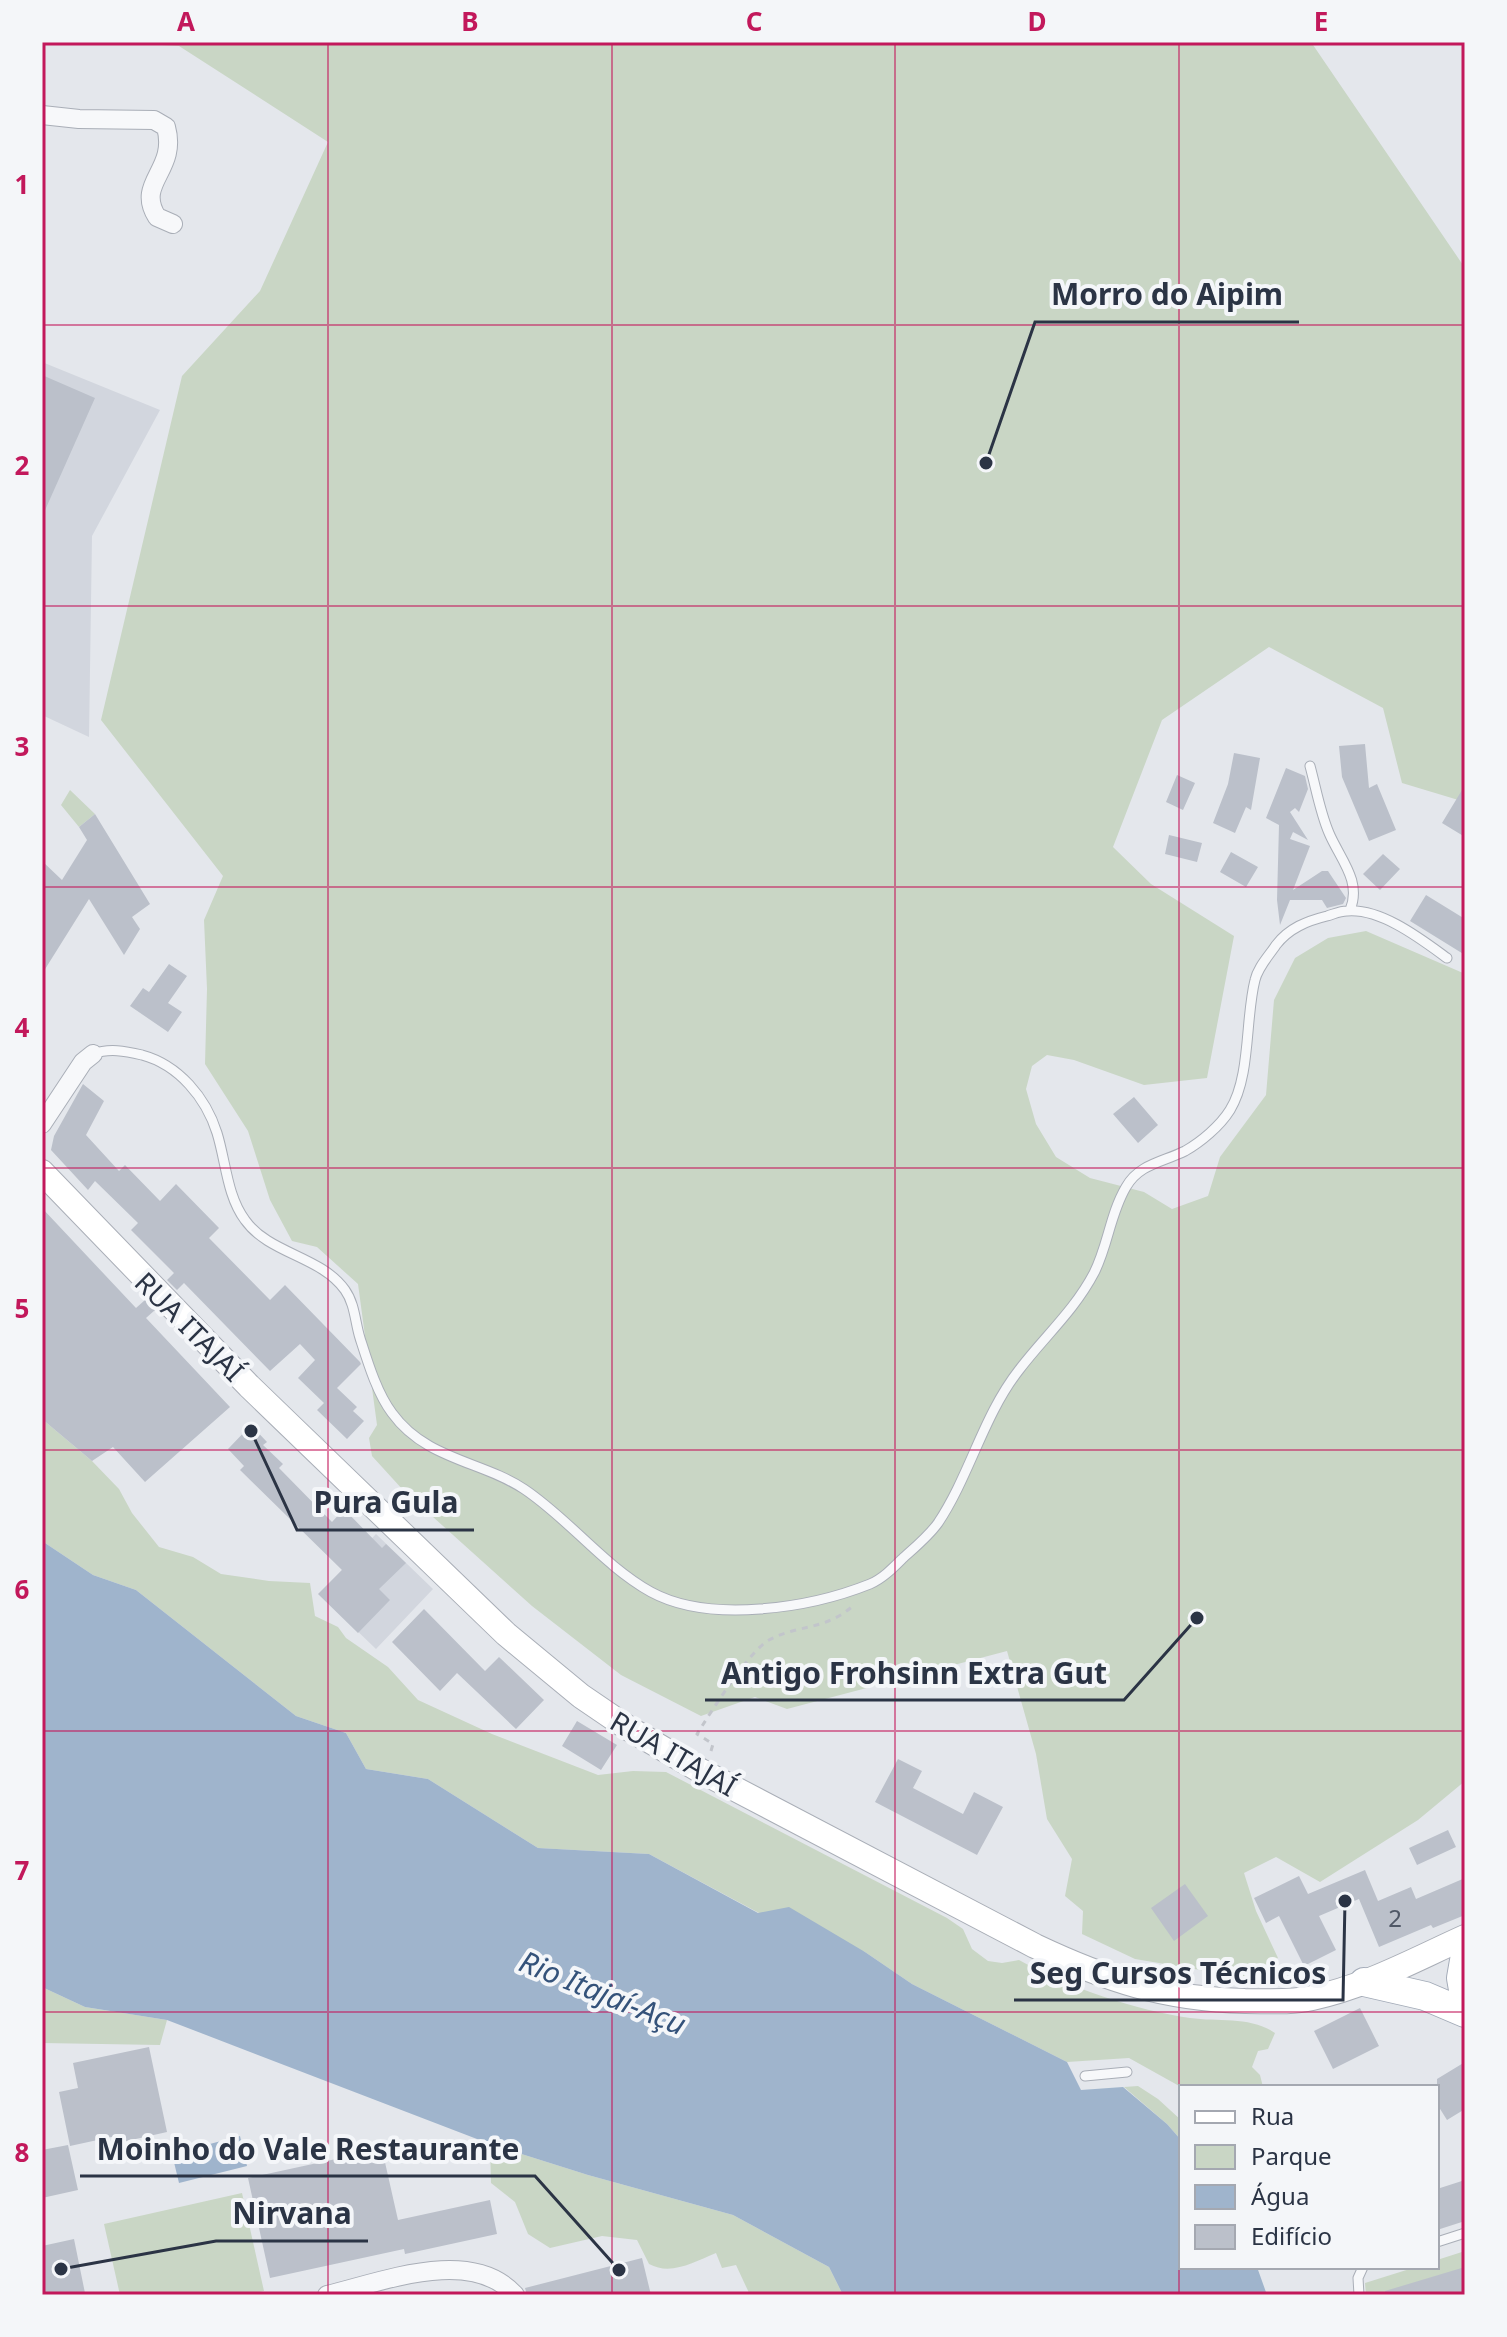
<svg xmlns="http://www.w3.org/2000/svg" width="1507" height="2337" font-family="'Noto Sans',sans-serif">
  <style>
    .built { fill: #d2d6de }
    .green { fill: #c9d6c5 }
    .water { fill: #9fb4cc }
    .building { fill: #bbc0ca }
    .lines { fill: none; stroke-linecap: round; stroke-linejoin: round }
    .service-casing { stroke: #a9aeb7; stroke-width: 11 }
    .minor-casing { stroke: #a9aeb7; stroke-width: 20 }
    .secondary-casing { stroke: #a9aeb7; stroke-width: 26 }
    .primary-casing { stroke: #a3abb8; stroke-width: 30 }
    .path { stroke: #c2c5cb; stroke-width: 3; stroke-dasharray: 6 6; stroke-linecap: butt }
    .service { stroke: #f7f8fa; stroke-width: 9 }
    .minor { stroke: #f7f8fa; stroke-width: 18 }
    .secondary { stroke: #fff; stroke-width: 24 }
    .primary { stroke: #fff; stroke-width: 28 }
    .grid { fill: none; stroke: #c2185b; stroke-width: 2; stroke-opacity: 0.55 }
    .labels { text-anchor: middle; dominant-baseline: central; stroke-width: 8; stroke-linejoin: round; paint-order: stroke }
    .number-label { font-size: 24px; fill: #4f5766 }
    .street-label { font-size: 28px; fill: #2b3445; stroke: #f4f6f9 }
    .water-label { font-size: 30px; font-style: italic; fill: #34527a; stroke: #f4f6f9 }
    .leader { fill: none; stroke: #2b3445; stroke-width: 3 }
    .callout-dot { fill: #2b3445; stroke: #f4f6f9; stroke-width: 3 }
    .callout-label { font-size: 30px; text-anchor: middle; font-weight: bold; fill: #2b3445; stroke: #f4f6f9; stroke-width: 8; stroke-linejoin: round; paint-order: stroke }
    .neatline { fill: none; stroke: #c2185b; stroke-width: 3 }
    .grid-label { font-size: 26px; text-anchor: middle; font-weight: bold; fill: #c2185b }
  </style>
  <rect width="100%" height="100%" fill="#e4e7ec"/>
  <!-- built -->
  <path class="built" d="M42,362L160,410L92,536L89,737L42,715Z
    M376,1534L433,1589L376,1649L319,1594Z"/>
  <!-- green -->
  <path class="green" d="M110,42H1311L1465,268V802L1402,783L1383,708L1269,647L1162,720L1113,847L1151,884L1234,936L1207,1078L1144,1085L1074,1060L1047,1055L1032,1066L1026,1089L1036,1124L1056,1157L1090,1178L1144,1192L1172,1209L1208,1196L1220,1157L1266,1095L1274,1000L1295,958L1328,938L1366,931L1463,973L1465,972V1781L1418,1820L1320,1882L1276,1857L1244,1873L1256,1911L1278,1958L1242,1977L1135,1959L1082,1934L1083,1911L1065,1896L1072,1859L1047,1819L1036,1754L1007,1651L787,1709L755,1697L701,1716L621,1675L532,1606L403,1490L372,1456L369,1438L377,1425L358,1284L317,1247L292,1241L270,1200L248,1131L205,1064L207,989L204,920L223,876L101,720L182,376L260,291L328,142L179,46Z
    M70,790L95,814L79,827L61,805Z
    M42,1419L92,1461L119,1489L132,1513L159,1547L193,1557L221,1574L269,1581L310,1583L315,1616L338,1627L346,1638L388,1667L418,1700L492,1734L598,1775L633,1771L666,1772L947,1918L963,1929L972,1949L988,1961L1002,1963L1019,1960C1064,1986 1139,2011 1190,2018C1219,2022 1250,2016 1275,2033L1268,2049L1258,2051L1252,2067L1260,2075L1263,2087H1181L1129,2058L1067,2062L912,1984L865,1952L759,1913L649,1854L538,1848L428,1779L366,1769L346,1733L296,1716L136,1590L93,1575L42,1541Z
    M42,1987L85,2007L167,2020L160,2045L42,2043Z
    M1138,2086L1158,2099L1181,2120V2140L1167,2124L1124,2087Z
    M490,2144L588,2175L733,2215L829,2267L843,2295H750L736,2265L722,2268L716,2253C694,2262 671,2276 649,2264L637,2240L602,2236L550,2248L528,2234L515,2202L491,2183Z
    M242,2193L264,2291L247,2295H120L104,2224Z
    M1465,2251V2295H1366L1365,2283L1416,2267H1437V2260Z"/>
  <!-- water -->
  <path class="water" d="M42,1541L93,1575L136,1590L296,1716L346,1733L366,1769L428,1779L538,1848L649,1854L758,1913L789,1907L865,1952L912,1984L1067,2062L1081,2090L1123,2087L1167,2124L1181,2140V2267H1257L1267,2295H843L829,2267L733,2215L588,2175L490,2144L167,2020L85,2007L42,1987Z
    M240,2136L247,2166L179,2183L172,2154Z"/>
  <!-- building -->
  <path class="building" d="M42,375L95,398L42,517Z
    M1365,744L1369,788L1377,784L1396,830L1369,841L1342,777L1339,746Z
    M1234,753L1260,758L1251,810L1246,807L1235,833L1213,823L1228,784Z
    M1286,768L1305,776L1308,789L1299,812L1295,808L1290,812L1308,840L1293,832L1290,839L1310,846L1293,890L1322,871H1328L1346,898L1343,904L1327,908L1322,900H1290L1280,925L1277,900L1279,825L1266,818Z
    M1177,775L1195,783L1183,810L1166,802Z
    M1465,785V837L1442,823Z
    M95,814L150,904L132,917L140,929L124,955L89,899L42,974V861L62,880L87,840L79,827Z
    M1169,835L1202,843L1197,862L1165,854Z
    M1231,852L1258,867L1246,887L1220,872Z
    M1383,854L1400,869L1380,890L1363,874Z
    M1426,895L1465,919V955L1410,921Z
    M169,964L187,976L168,1003L182,1012L168,1032L130,1006L143,988L149,992Z
    M83,1084L104,1101L86,1135L119,1171L125,1165L160,1201L176,1184L219,1228L209,1238L270,1300L285,1285L360,1362L361,1364L337,1388L357,1407L353,1411L364,1421L347,1439L317,1410L324,1403L298,1378L315,1360L300,1344L270,1371L184,1283L177,1290L167,1280L174,1273L131,1230L138,1223L95,1181L88,1190L51,1150L54,1136Z
    M1134,1097L1158,1125L1138,1143L1113,1114Z
    M42,1208L136,1308L145,1300L155,1310L146,1318L230,1407L145,1482L113,1447L92,1461L42,1419Z
    M251,1425L267,1442L263,1445L283,1464L279,1468L332,1522L344,1509L382,1548L386,1544L406,1563L379,1589L390,1600L358,1633L318,1594L342,1570L240,1470L244,1466L228,1449Z
    M424,1609L485,1671L499,1657L544,1700L516,1729L457,1673L440,1691L392,1642Z
    M577,1721L617,1745L601,1770L562,1746Z
    M898,1759L922,1771L913,1788L963,1814L974,1792L1003,1807L977,1855L875,1802Z
    M1448,1830L1456,1847L1417,1865L1409,1848Z
    M1365,1870L1378,1901L1411,1887L1416,1899L1465,1878V1915L1433,1928L1431,1925L1379,1947L1359,1899L1319,1916L1336,1950L1304,1966L1279,1916L1266,1923L1254,1898L1299,1876L1308,1894Z
    M1185,1884L1208,1916L1174,1941L1151,1908Z
    M1360,2008L1379,2046L1333,2069L1314,2031Z
    M149,2047L167,2132L118,2143L116,2136L70,2146L59,2092L78,2088L73,2063Z
    M1465,2062V2109L1447,2120L1437,2104V2079Z
    M68,2145L78,2190L42,2198V2150Z
    M382,2149L398,2220L490,2200L497,2234L405,2254L404,2249L270,2278L248,2178Z
    M1465,2180V2221L1437,2230V2189Z
    M74,2239L85,2293L42,2295V2246Z
    M642,2258L651,2295H527L525,2288Z
    M1465,2267V2295H1385V2291Z"/>
  <g class="lines">
    <defs>
      <path id="service" d="M1310,766C1316,788 1320,812 1329,833C1340,859 1362,881 1350,910
        M93,1054C109,1048 125,1051 142,1055C179,1065 206,1098 217,1133C226,1162 227,1196 245,1220C269,1254 321,1256 345,1290C355,1304 355,1322 360,1338C368,1363 377,1393 392,1413C426,1460 482,1461 524,1489C569,1519 603,1565 651,1592C710,1624 810,1608 870,1584C882,1579 892,1569 902,1559C914,1548 928,1537 938,1523C970,1475 983,1416 1019,1370C1044,1337 1074,1311 1094,1273C1108,1246 1110,1214 1126,1187C1139,1164 1163,1162 1185,1151C1201,1142 1220,1126 1230,1110C1251,1076 1245,1019 1255,980C1258,967 1268,957 1276,945C1289,928 1307,921 1327,916C1334,914 1340,911 1347,911C1381,908 1421,939 1447,958
        M1085,2076L1127,2072
        M1437,2242L1465,2233
        M1359,2295L1358,2278L1363,2267"/>
      <path id="minor" d="M42,115L79,119L154,120L166,127C178,171 135,182 157,217L173,224
        M42,1124L83,1062L93,1054
        M327,2295C382,2282 471,2246 515,2295"/>
      <path id="secondary" d="M42,1172L249,1386L506,1634L581,1696L628,1728L701,1771L1035,1946C1107,1980 1164,1999 1245,2001C1268,2001 1290,2003 1312,1998C1365,1987 1416,1959 1465,1937"/>
      <path id="primary" d="M1465,1955L1461,1978L1465,2001
        M1364,1982L1425,1996L1465,2013"/>
    </defs>
    <!-- service casing -->
    <use href="#service" class="service-casing"/>
    <!-- minor casing -->
    <use href="#minor" class="minor-casing"/>
    <!-- secondary casing -->
    <use href="#secondary" class="secondary-casing"/>
    <!-- primary casing -->
    <use href="#primary" class="primary-casing"/>
    <!-- path -->
    <path class="path" d="M711,1751L713,1744L697,1734C711,1712 749,1651 769,1640C799,1624 825,1631 854,1605"/>
    <!-- service -->
    <use href="#service" class="service"/>
    <!-- minor -->
    <use href="#minor" class="minor"/>
    <!-- secondary -->
    <use href="#secondary" class="secondary"/>
    <!-- primary -->
    <use href="#primary" class="primary"/>
  </g>
  <!-- grid -->
  <path class="grid" d="M328,42V2295M612,42V2295M895,42V2295M1179,42V2295M42,325H1465M42,606H1465M42,887H1465M42,1168H1465M42,1450H1465M42,1731H1465M42,2012H1465"/>
  <g class="labels">
    <!-- number labels -->
    <g class="number-label">
      <text x="1395" y="1917">2</text>
    </g>
    <!-- street labels -->
    <g class="street-label">
      <text transform="translate(190 1326) rotate(45)">RUA ITAJAÍ</text>
      <text transform="translate(674 1753) rotate(30)">RUA ITAJAÍ</text>
    </g>
    <!-- water labels -->
    <g class="water-label">
      <text transform="translate(603 1992) rotate(22)">Rio Itajaí-Açu</text>
    </g>
  </g>
  <!-- callouts -->
  <path class="leader" d="M986 463L1035 322H1299M251 1431L297 1530H474M1197 1618L1124 1700H705M1345 1901L1343 2000H1014M619 2270L535 2176H80M61 2269L216 2241H368"/>
  <g class="callout-dot">
    <circle cx="986" cy="463" r="8"/>
    <circle cx="251" cy="1431" r="8"/>
    <circle cx="1197" cy="1618" r="8"/>
    <circle cx="1345" cy="1901" r="8"/>
    <circle cx="619" cy="2270" r="8"/>
    <circle cx="61" cy="2269" r="8"/>
  </g>
  <g class="callout-label">
    <text x="1167" y="305">Morro do Aipim</text>
    <text x="386" y="1513">Pura Gula</text>
    <text x="914" y="1684">Antigo Frohsinn Extra Gut</text>
    <text x="1178" y="1984">Seg Cursos Técnicos</text>
    <text x="308" y="2160">Moinho do Vale Restaurante</text>
    <text x="292" y="2224">Nirvana</text>
  </g>
  <!-- border -->
  <rect width="1507" height="2337" fill="none" stroke="#f4f6f9" stroke-width="88"/>
  <!-- legend -->
  <rect x="1179" y="2085" width="260" height="184" fill="#f4f6f9" stroke="#a4a8b1" stroke-width="2"/>
  <rect x="1195" y="2111" width="40" height="12" fill="#ffffff" stroke="#a4a8b1" stroke-width="2"/>
  <text x="1251" y="2125" font-size="24" fill="#2b3445">Rua</text>
  <rect x="1195" y="2145" width="40" height="24" fill="#c9d6c5" stroke="#a4a8b1" stroke-width="2"/>
  <text x="1251" y="2165" font-size="24" fill="#2b3445">Parque</text>
  <rect x="1195" y="2185" width="40" height="24" fill="#9fb4cc" stroke="#a4a8b1" stroke-width="2"/>
  <text x="1251" y="2205" font-size="24" fill="#2b3445">Água</text>
  <rect x="1195" y="2225" width="40" height="24" fill="#bbc0ca" stroke="#a4a8b1" stroke-width="2"/>
  <text x="1251" y="2245" font-size="24" fill="#2b3445">Edifício</text>
  <rect x="44" y="44" width="1419" height="2249" class="neatline"/>
  <g class="grid-label">
    <text x="186" y="31">A</text>
    <text x="470" y="31">B</text>
    <text x="754" y="31">C</text>
    <text x="1037" y="31">D</text>
    <text x="1321" y="31">E</text>
    <text x="22" y="194">1</text>
    <text x="22" y="475">2</text>
    <text x="22" y="756">3</text>
    <text x="22" y="1037">4</text>
    <text x="22" y="1318">5</text>
    <text x="22" y="1599">6</text>
    <text x="22" y="1880">7</text>
    <text x="22" y="2162">8</text>
  </g>
</svg>
